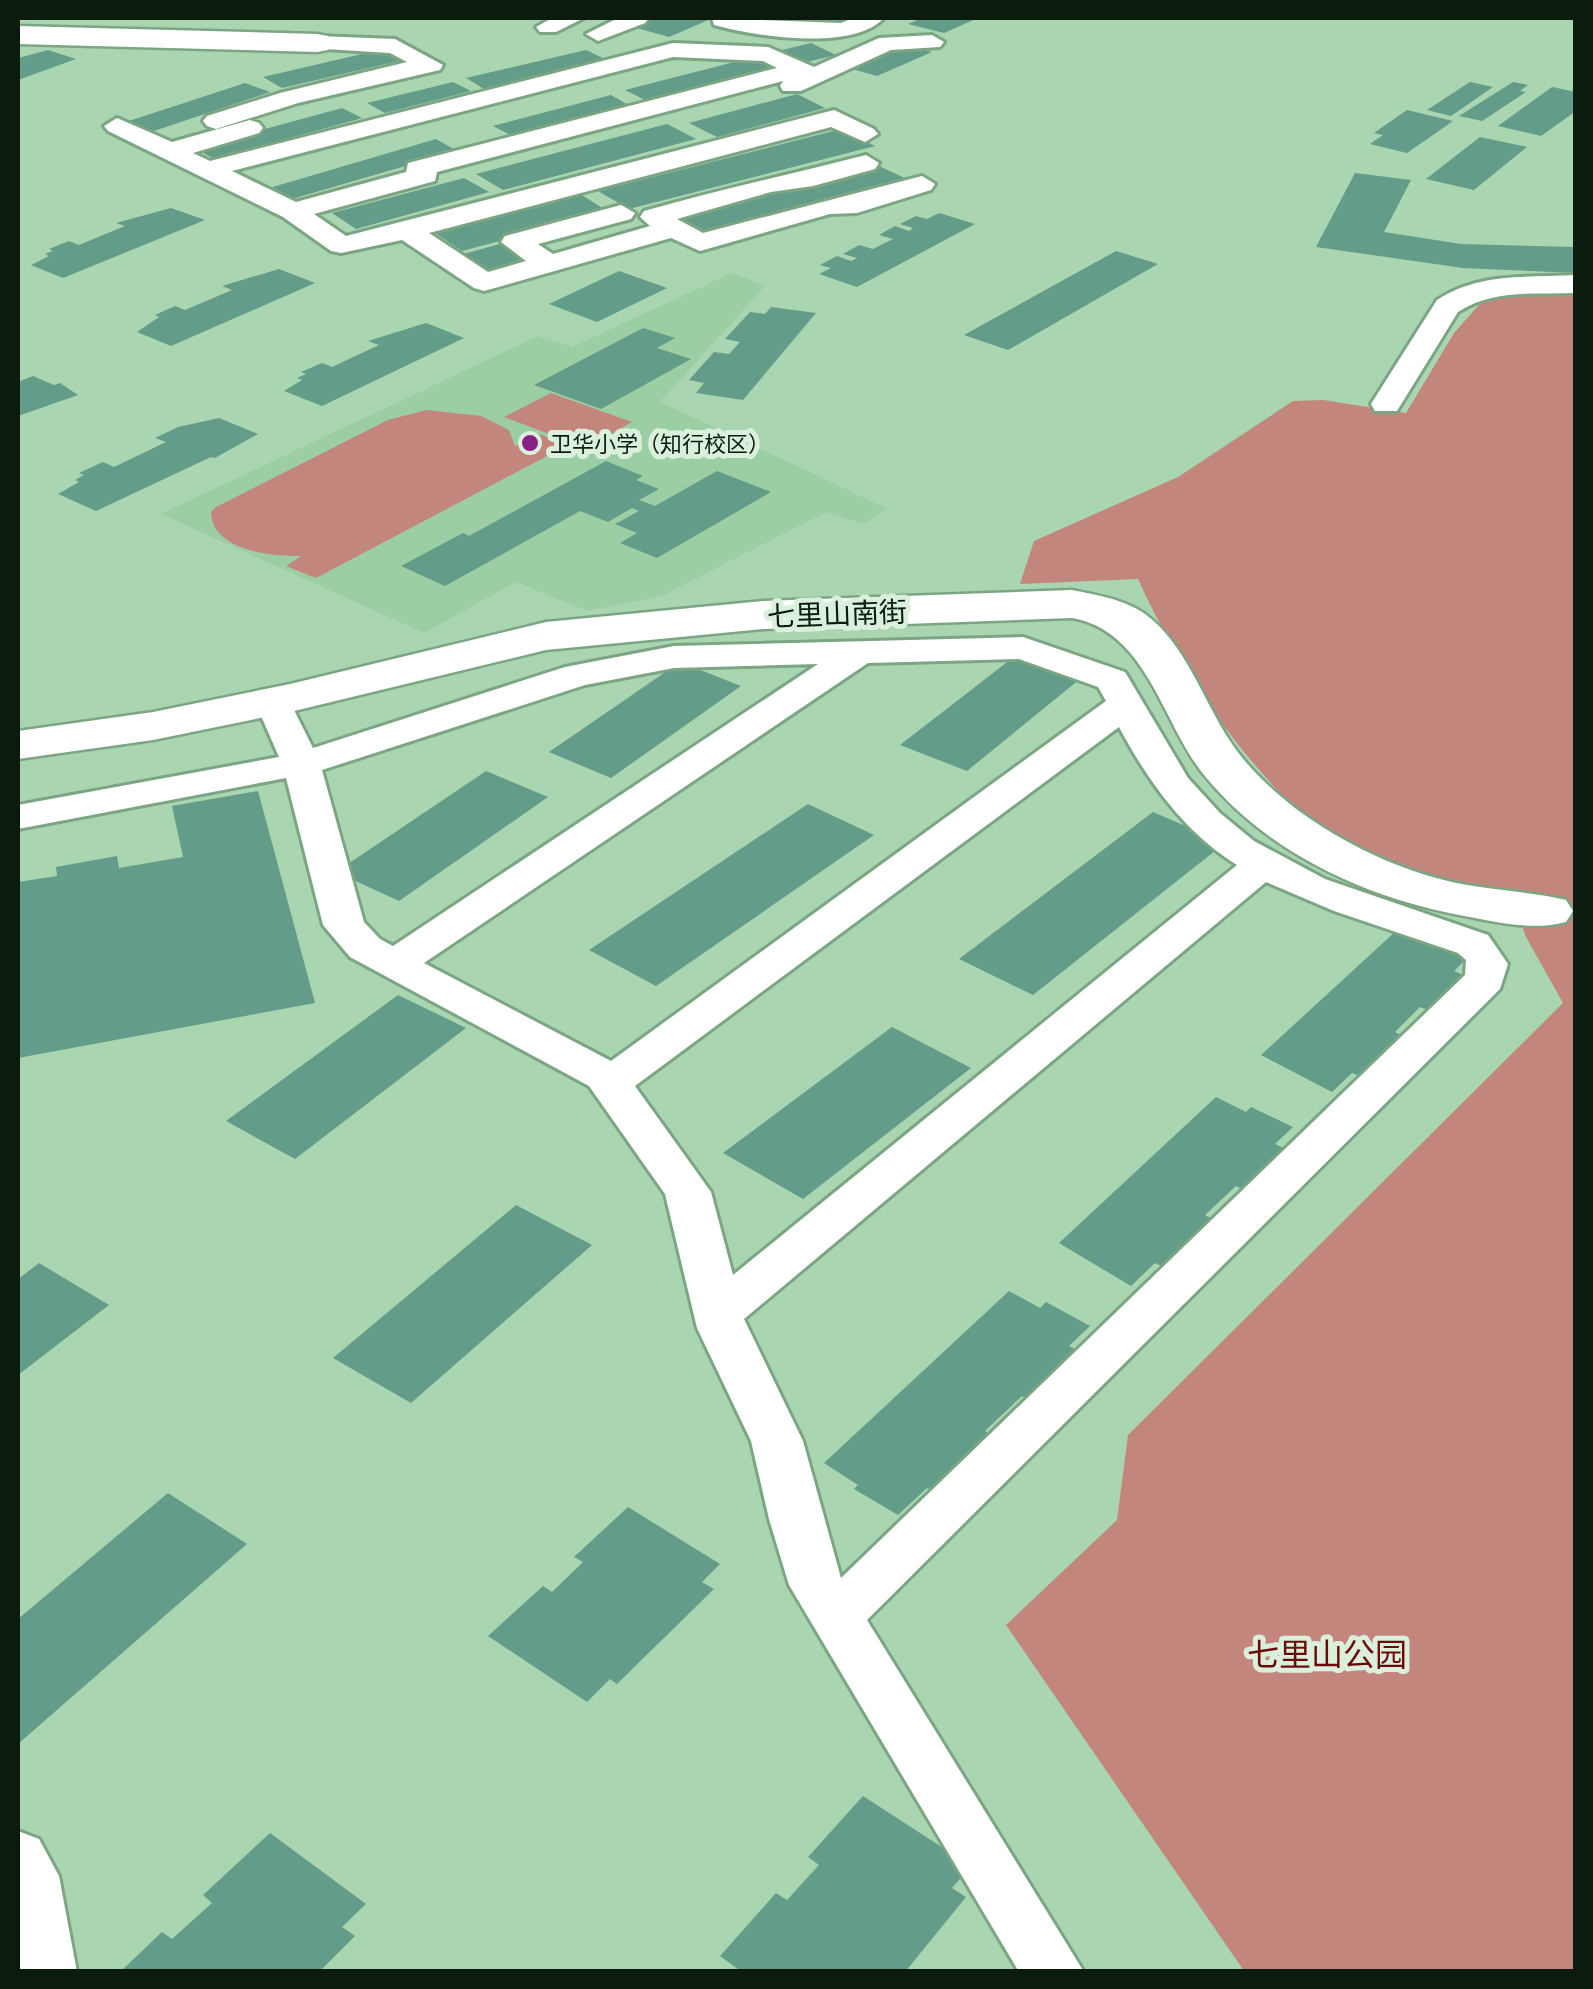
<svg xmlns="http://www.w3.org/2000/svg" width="1593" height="1989" font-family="Commissioner,'Noto Sans SC',sans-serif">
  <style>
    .built { fill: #9ccea4 }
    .green { fill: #c3867d }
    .building { fill: #639c88 }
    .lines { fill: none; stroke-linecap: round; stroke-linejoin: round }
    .street-casing { stroke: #7ca683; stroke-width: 6 }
    .secondary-casing { stroke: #7ca683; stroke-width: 5 }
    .street { fill: #fff; fill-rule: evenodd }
    .secondary { fill: #fff; fill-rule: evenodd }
    .poi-dot { fill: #892086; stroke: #daf0dd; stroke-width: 4 }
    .labels { text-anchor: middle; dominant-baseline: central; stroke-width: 10; stroke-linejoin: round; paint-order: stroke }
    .far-poi-label { font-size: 22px; fill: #0b1b0e; stroke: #daf0dd; text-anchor: start }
    .street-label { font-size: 28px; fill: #0b1b0e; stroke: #daf0dd }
    .near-park-label { font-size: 32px; fill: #6e0a05; stroke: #daf0dd }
  </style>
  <rect width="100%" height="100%" fill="#aad5b1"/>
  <!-- built -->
  <path class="built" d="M732,273L765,286L660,402L888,509L863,524L826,512L662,596L587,611L516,582L424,633L161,514L538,336L572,347Z"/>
  <!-- green -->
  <path class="green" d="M1521,292H1575V1971H1244L1006,1625L1117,1520L1128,1435L1563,1003L1526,937L1510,891C1493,889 1474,889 1457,885C1406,872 1318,832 1281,794C1222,732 1173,656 1138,579L1020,584L1034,541L1178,477L1293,401L1323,400L1406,413L1454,333L1486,297Z
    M551,393L632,422L586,448L504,417Z
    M426,410L481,416L509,430L515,446L539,434L568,445L316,578L286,566L301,556C271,556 212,551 211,512L216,507L388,420Z"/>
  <!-- building -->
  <path class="building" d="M656,18H713L669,37L633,27Z
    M922,18H978L944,33L908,24Z
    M898,42L932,52L877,76L842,66Z
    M811,43L836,55L799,64L774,52Z
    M388,48L407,59L282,88L263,77Z
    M48,50L76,59L18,80V58Z
    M586,50L605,59L484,89L466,78Z
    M758,56L783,67L649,102L625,90Z
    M453,82L471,91L385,113L367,103Z
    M1470,82L1493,87L1451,116L1427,110Z
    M1513,82L1528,85L1520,91L1526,92L1482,121L1459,116Z
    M245,83L270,92L154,131L129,121Z
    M1552,87L1576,92V111L1541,136L1498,126Z
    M797,94L825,108L717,137L689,123Z
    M611,95L630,106L512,136L493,126Z
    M342,108L362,118L214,159L195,148Z
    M1407,110L1453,121L1407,153L1370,144L1383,135L1374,133Z
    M667,124L696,139L503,190L476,174Z
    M841,129L875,146L629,209L598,191Z
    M1480,137L1527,147L1474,190L1426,179Z
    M436,139L457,151L285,201L266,189Z
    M877,165L913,182L709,236L675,218Z
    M1355,173L1411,180L1384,232L1461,244L1576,247V273L1463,268L1316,247Z
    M464,178L489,192L356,229L332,213Z
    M580,194L609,212L462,251L434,232Z
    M171,208L205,220L63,278L31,265L49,256L45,254L53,251L49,249L69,241L79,245L125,226L116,223Z
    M939,213L975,224L857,287L819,274L831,268L820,265L837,256L851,261L857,258L843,254L859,245L873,249L893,239L879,235L895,226L909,231L913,228L900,224L916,216L927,219Z
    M507,242L533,259L487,272L460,255Z
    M1116,251L1158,264L1008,350L964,335Z
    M279,269L315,283L171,346L137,332L159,317L155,315L175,306L185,310L232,290L222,286Z
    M619,271L667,288L597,322L549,304Z
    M771,307L816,313L743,400L696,393L704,383L689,380L714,352L729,354L740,342L725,339L750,312L765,314Z
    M426,323L464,338L322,406L284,391L302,380L297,378L306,374L301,372L322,363L332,367L379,345L368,341Z
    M643,328L675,338L657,348L691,359L601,409L534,385Z
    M33,376L54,385L60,383L78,395L18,416V382Z
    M219,418L258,434L215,458L211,457L96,511L58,494L79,482L75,480L84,475L79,473L103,462L114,467L166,442L155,438L178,427Z
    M606,461L643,476L636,480L659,489L639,500L655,506L717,471L771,492L657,558L620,543L637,533L615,524L639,511L632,508L608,522L580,511L445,586L401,566L463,533L469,536Z
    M1015,656L1080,679L967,771L900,745Z
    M680,662L741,686L611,778L549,752Z
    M486,771L548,797L399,901L336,872Z
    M258,791L315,1003L18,1058V882L57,876L56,867L117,856L119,868L183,857L172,806Z
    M808,804L874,835L656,986L589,950Z
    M1153,812L1225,843L1033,995L959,959Z
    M1396,931L1424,943L1429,939L1469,956L1454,971L1468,977L1433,1012L1420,1007L1395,1032L1407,1038L1366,1079L1352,1073L1332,1092L1261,1055Z
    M398,995L466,1028L295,1159L226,1121Z
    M892,1027L971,1068L803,1199L723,1153Z
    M1216,1097L1246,1112L1251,1107L1293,1127L1275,1144L1290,1151L1248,1192L1236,1186L1205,1215L1219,1222L1170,1270L1155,1263L1131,1286L1059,1243Z
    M516,1205L592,1245L411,1403L333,1358Z
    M39,1263L109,1305L18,1375V1279Z
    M1009,1291L1040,1308L1046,1302L1090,1326L1069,1346L1085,1354L1035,1404L1022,1396L985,1431L1000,1439L942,1497L927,1488L898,1515L854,1489L858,1485L824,1463Z
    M168,1493L247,1544L18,1744V1619Z
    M628,1507L720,1564L702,1582L714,1589L617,1684L610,1679L587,1702L488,1636L543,1586L552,1592L583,1562L574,1557Z
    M863,1796L971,1866L952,1888L966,1897L905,1972H742L720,1956L776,1893L787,1900L819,1865L808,1857Z
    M270,1833L366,1904L342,1927L355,1936L319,1972H120L162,1932L172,1939L212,1903L203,1895Z"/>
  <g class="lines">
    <defs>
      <path id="street" d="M552,18H584L556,32H540L536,27Z
        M618,18H649L645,23L598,41L586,34Z
        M712,18L841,23L853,18H884C853,52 754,36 714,25Z
        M932,35L944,42L940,47L891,50L801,91H783L780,86L783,81L437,172L435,181L314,214L346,236L834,110L874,129L878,134L865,142L831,127L429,233L488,272L526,261L501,242L505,236L621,205L635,213L631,219L538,244L553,254L650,226L640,217L644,211C718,190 792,174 866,155L879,163L875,169L813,186L771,192L677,219L703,233L922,176L935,184L931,190L857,213L830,214L700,251L671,238L484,291L474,288L402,240L341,253L331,251L283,217L108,131L104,126L117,118L172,142L250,120L259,123L263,128L259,133L193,153L210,161L673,43L768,47L814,67L879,38ZM673,57L763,61L777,68L408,163L406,172L296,202L232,171Z
        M317,36L395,39L443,65L440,70L298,103L216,129L207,126L203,121L207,116L280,93L407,62L390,53L309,48L305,43Z
        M1576,275V293C1534,295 1495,288 1458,312L1397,411H1375L1371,404L1437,300C1480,272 1526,278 1576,275Z
        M1023,637L1125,672L1188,778L1220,813L1254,841L1325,879L1488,935L1508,964L1500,989L867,1620L1084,1972H1019L789,1585L769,1519L751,1441L697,1328L665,1194L589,1086L350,957L323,925L286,778L18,829V805L279,757L255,702L260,694L273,691L286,694L313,748L565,667L674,646ZM1019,659L1098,687L1106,701L611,1061L424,963L868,663ZM818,664L393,946L380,939L364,922L322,770L585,685L674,668ZM1119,727C1148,781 1184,832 1237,865L733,1275L711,1192L635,1086ZM1266,882L1334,911L1458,953L1466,960L1465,975L841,1578L803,1441L744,1319Z
        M18,1831L39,1839L59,1876L77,1972H18Z"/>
      <path id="secondary" d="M18,26L317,34L328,36L332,43L328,50L317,52L18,44Z
        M1072,590C1096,595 1124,599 1145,614C1185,643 1203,700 1230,741C1249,770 1278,796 1306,816C1353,849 1411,875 1467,885C1500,891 1534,892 1566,900L1573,911L1566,922C1536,930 1505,924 1475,918C1374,901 1271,857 1204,775C1162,723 1147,631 1072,618L763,629L546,650L290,712L153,740L18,759V731L153,712L290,684L546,622L763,601Z"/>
    </defs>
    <!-- street casing -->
    <use href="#street" class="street-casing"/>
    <!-- secondary casing -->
    <use href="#secondary" class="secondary-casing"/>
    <!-- street -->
    <use href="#street" class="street"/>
    <!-- secondary -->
    <use href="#secondary" class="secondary"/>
  </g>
  <!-- markers -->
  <circle class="poi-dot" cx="530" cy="443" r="10"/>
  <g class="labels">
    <!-- far-poi labels -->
    <g class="far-poi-label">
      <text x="550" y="443">卫华小学（知行校区）</text>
    </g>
    <!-- street labels -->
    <g class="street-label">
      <text transform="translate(837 613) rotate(-2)">七里山南街</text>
    </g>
    <!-- near-park labels -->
    <g class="near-park-label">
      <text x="1327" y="1653">七里山公园</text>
    </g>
  </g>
  <!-- border -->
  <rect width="1593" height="1989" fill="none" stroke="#0b1b0e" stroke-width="40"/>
</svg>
